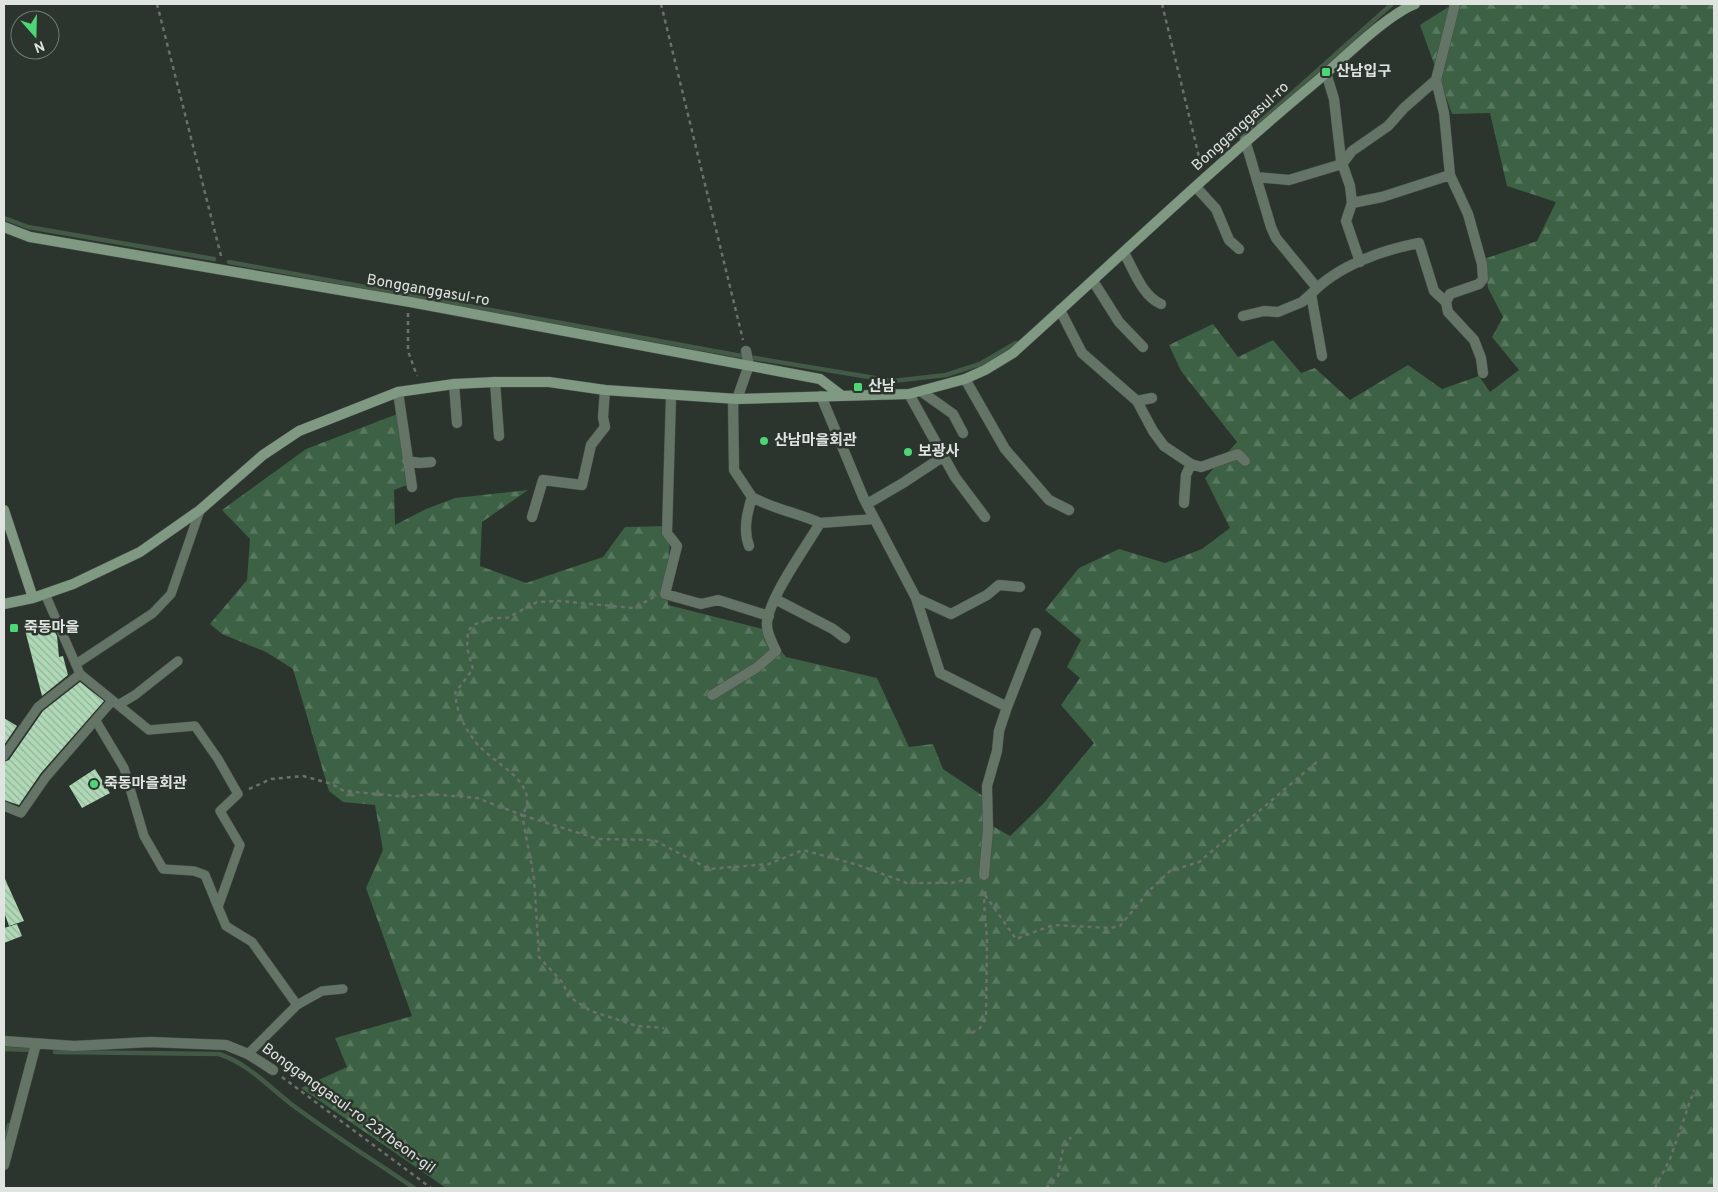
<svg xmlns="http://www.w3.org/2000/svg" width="1718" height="1192" font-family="Overpass,'Noto Sans KR',sans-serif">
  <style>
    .forest { fill: url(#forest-firs) }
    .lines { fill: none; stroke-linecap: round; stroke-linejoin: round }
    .stream { stroke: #435a47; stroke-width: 4.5 }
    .building { fill: url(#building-back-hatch) }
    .lane-casing { stroke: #49504a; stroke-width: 10 }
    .street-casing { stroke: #49504a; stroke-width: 11 }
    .secondary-casing { stroke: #49504a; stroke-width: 11 }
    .path { stroke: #6a706b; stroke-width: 2.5; stroke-dasharray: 4 4; stroke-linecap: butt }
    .lane { stroke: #647466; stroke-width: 9 }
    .street { stroke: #647466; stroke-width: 10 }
    .secondary { stroke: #7f9983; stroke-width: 10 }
    .poi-dot { fill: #4dd676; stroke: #2c342e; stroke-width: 2 }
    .labels { text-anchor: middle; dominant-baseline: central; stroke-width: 5; stroke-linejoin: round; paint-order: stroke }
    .poi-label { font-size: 15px; font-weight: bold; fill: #e0e4e0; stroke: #2c342e; text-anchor: start }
    .street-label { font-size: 15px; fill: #e0e4e0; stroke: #2c342e }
  </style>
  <defs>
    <pattern id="forest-firs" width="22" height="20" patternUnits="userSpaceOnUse" patternTransform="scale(1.25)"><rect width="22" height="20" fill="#3c6144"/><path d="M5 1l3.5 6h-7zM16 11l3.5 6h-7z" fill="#58785f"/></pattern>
    <pattern id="building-back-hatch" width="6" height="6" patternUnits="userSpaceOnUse" patternTransform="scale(1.25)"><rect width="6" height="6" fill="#afd8b6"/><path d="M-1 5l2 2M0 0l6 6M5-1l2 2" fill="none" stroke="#94b399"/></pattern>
  </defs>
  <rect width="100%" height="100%" fill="#2c342e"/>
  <!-- forest -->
  <path class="forest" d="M1453,4H1714V1188H446L301,1088L347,1067L335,1038L412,1016L366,888L383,850L375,805L343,802L329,791L293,669L266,652L222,634L210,624L247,580L250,539L222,510L306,449L400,413L415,482L394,490L395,525L426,509L455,498L528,490L482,522L480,566L526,583L603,557L625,527L670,526L668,605L763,629L786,657L877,678L909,747L933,744L943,769L986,798L991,825L1010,836L1043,804L1094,743L1061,705L1080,678L1067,667L1081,640L1045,610L1079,568L1119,549L1165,563L1202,549L1230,528L1205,478L1237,442L1181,371L1169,345L1213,324L1238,357L1273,340L1301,373L1315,368L1350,400L1408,365L1442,389L1479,376L1490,392L1519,370L1492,337L1503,317L1488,288L1484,259L1537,241L1556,202L1507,186L1490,113L1452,114L1420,25Z"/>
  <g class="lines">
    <!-- stream -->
    <path class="stream" d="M1242,138L1392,4
      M4,218L28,227L214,259
      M229,262L736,355L893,381L946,375L980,364L1016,343
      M4,1049L32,1050L31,1053
      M55,1052L219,1054C247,1063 268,1086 291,1104C331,1134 373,1160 414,1188
      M4,1145L9,1125"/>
  </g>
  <!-- building -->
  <path class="building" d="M53,628L57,636L59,657L63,656L68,675L42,696L25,630Z
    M80,682L104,701L41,773L19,805L4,800V762L9,760L43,711Z
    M4,718L17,726L4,745Z
    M95,769L110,793L82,808L69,786Z
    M5,879L24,921L9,926L4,912Z
    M17,924L22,936L4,943V928Z"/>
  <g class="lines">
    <defs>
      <path id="lane" d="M45,594L80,674L149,730L195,726L218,759L238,794L220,811L240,845L218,907L226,926L252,942L297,1005L248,1054
        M76,664L153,613L171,594L200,510
        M118,705L135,695L178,661
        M96,721L124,768L144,836L163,869L194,871L205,875L218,907
        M4,756L38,707L80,674
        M4,806L21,813L46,777L112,701
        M297,1005L322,991L343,989"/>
      <path id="street" d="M1326,73L1334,99L1341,160L1350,186L1352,203L1346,221L1360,262
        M1245,140L1271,227L1276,238L1317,288
        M1256,177L1289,180L1342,164L1352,151L1388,126L1404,108L1436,80
        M1196,187L1216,209L1229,240L1239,249
        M1352,203L1382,197L1450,175
        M1124,253C1134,270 1142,296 1161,304
        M1093,281L1119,322L1143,347
        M1446,302L1450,294L1479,284L1483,279L1482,264L1468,214L1450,175L1444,113L1436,80L1455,4
        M1060,310L1082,353L1137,401L1153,431L1164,446L1191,464L1201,467L1238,454L1245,461
        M1243,316L1264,311L1278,312L1302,302L1311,294
        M1322,356L1311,294C1337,266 1382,250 1419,243L1434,291L1446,302L1448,312L1474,340L1481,358L1483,373
        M965,379L1005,449L1049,500L1069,510
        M495,382L499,436
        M454,384L457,423
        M398,392L412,487
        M922,392L953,414L963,433
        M909,394L955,477L985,517
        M671,396L667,533L677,546L665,594L701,604L718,600L769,616
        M821,396L864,499L916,598L951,614L987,595L999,585L1020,587
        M733,399L734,470L752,497C747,513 743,530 749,546
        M737,399L749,365L746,351
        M1137,401L1152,398
        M407,461L420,463L431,462
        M752,497C773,509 798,513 820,523
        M1184,503L1186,475L1191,464
        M867,504L903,483L944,456
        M532,517L543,480L582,485L591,445L605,427L603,417L605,390
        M916,598L940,673L1007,707L999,731L997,751L987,786L988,830L984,875
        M775,599L833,629L845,638
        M712,695L756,668L776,651C772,642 766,633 767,622C770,596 806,547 820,523L874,519
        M1007,707L1036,633
        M4,1041L74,1046L150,1042L226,1045L248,1054L273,1070
        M4,1165L36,1044"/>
      <path id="secondary" d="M4,227L30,237L410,302L820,379L841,395
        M4,510L33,598
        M4,604L33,598L73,584L140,552L200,510L263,455L299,431L398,392L454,384L495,382H549L605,390L737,399L909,394L965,379L985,370L1013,353C1114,262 1212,168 1317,81C1343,59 1385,16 1415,4"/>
    </defs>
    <!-- lane casing -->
    <use href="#lane" class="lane-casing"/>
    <!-- street casing -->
    <use href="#street" class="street-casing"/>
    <!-- secondary casing -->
    <use href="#secondary" class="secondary-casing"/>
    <!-- path -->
    <path class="path" d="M157,4L221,256
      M661,4L743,340
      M1162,4L1201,165
      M408,313V351L417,376
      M654,597L634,608L559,601L537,602L507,618H492L473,625L468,631L467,648L473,669L455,693C457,714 465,729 478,745C495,764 543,785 522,815L598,839L654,840L709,869L769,864L803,850L858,865L907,883H951L973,878
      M249,789L271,779L303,776L332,784L344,791L408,797L430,794L477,798L522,815L534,878L539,957L563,983L568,996L591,1011L637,1026L664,1028
      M985,895L1016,939L1053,925L1110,928L1120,926L1150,890L1170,871L1199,862L1318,761
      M972,1033L980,1028L986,1018L987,939L984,903L986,888
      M282,1077L431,1188
      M1046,1188L1058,1176L1063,1149L1071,1137
      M1655,1188L1670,1159L1694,1090"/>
    <!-- lane -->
    <use href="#lane" class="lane"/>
    <!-- street -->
    <use href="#street" class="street"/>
    <!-- secondary -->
    <use href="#secondary" class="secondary"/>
  </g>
  <!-- markers -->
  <g class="poi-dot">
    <rect x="1321" y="67" width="10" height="10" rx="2.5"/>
    <rect x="853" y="382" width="10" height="10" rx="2.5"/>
    <circle cx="764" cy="441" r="5"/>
    <circle cx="908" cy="452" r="5"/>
    <rect x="9" y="623" width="10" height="10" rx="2.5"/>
    <circle cx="94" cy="784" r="5"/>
  </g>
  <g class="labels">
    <!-- poi labels -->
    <g class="poi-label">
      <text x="1336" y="72">산남입구</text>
      <text x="868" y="387">산남</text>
      <text x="774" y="441">산남마을회관</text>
      <text x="918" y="452">보광사</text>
      <text x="24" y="628">죽동마을</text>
      <text x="104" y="784">죽동마을회관</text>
    </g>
    <!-- street labels -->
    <g class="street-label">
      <text transform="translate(1241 127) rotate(-42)">Bongganggasul-ro</text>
      <text transform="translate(428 291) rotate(10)">Bongganggasul-ro</text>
      <text transform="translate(348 1109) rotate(36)">Bongganggasul-ro 237beon-gil</text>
    </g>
  </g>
  <!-- border -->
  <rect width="1718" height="1192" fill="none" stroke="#e0e4e0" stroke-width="10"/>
  <!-- north arrow -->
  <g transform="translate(35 35) rotate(160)"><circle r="24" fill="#2c342e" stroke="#747a75"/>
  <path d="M0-4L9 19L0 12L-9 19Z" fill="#4dd676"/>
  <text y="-8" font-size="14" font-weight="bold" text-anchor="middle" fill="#e0e4e0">N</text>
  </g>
</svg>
